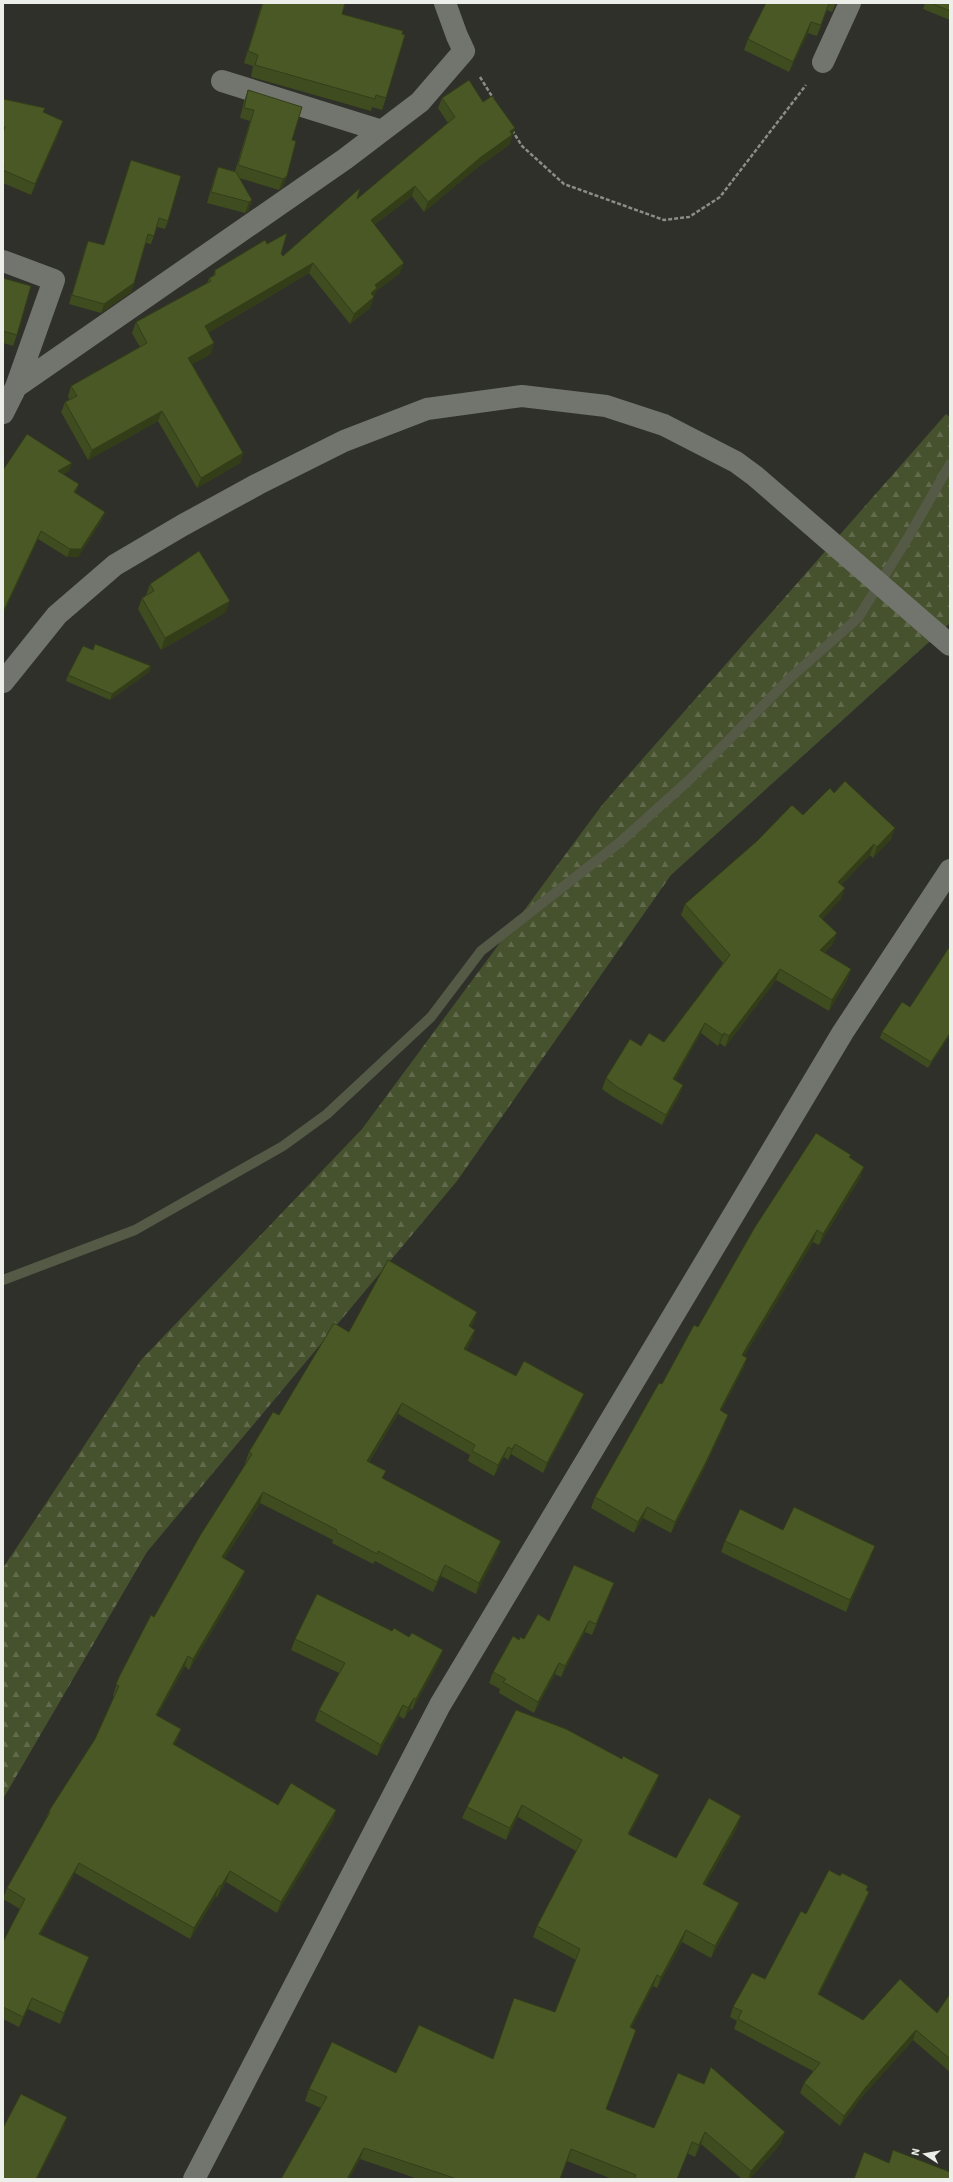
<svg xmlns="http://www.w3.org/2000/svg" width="953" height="2182" font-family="'Source Sans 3',sans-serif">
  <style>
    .forest { fill: url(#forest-firs) }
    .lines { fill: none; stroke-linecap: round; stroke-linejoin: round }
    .stream { stroke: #555a47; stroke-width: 10 }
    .path { stroke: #8b8d87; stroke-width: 2.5; stroke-dasharray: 4 2; stroke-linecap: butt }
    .minor { stroke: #72756d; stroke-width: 22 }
    .tertiary { stroke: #72756d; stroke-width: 22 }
    .wall { fill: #3f4c1f }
    .shaded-wall { fill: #333e19 }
    .building { fill: #495824; stroke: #333e19 }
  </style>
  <defs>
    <pattern id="forest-firs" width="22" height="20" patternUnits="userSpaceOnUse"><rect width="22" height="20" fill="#46512e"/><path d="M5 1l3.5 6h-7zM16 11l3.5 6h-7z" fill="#616a4c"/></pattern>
  </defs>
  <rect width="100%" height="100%" fill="#2e3029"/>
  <!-- forest -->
  <path class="forest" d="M946,414L950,417V623L671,875L457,1181L147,1552L3,1799V1568L141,1360L362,1129L602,805Z"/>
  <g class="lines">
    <!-- stream -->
    <path class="stream" d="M3,1280L135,1230L283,1146L327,1114L431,1017L481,951L619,843L688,781L790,678L858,618L909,536L950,464"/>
    <!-- path -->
    <path class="path" d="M480,77L493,98
      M512,130L522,146L564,184L664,220L689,217L720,197L806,85"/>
    <!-- minor -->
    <path class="minor" d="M823,62L850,3
      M222,81L382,131
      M3,261L54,280L16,387L3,413
      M16,387L345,159L420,102L464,51L457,36L445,3"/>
    <!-- tertiary -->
    <path class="tertiary" d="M3,682L57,615L115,565L183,525L258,484L344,441L427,409L522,396L606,406L664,425L736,462L755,476L950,645
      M194,2179L440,1705L843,1032L950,870"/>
  </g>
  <!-- wall -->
  <path class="wall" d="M262,3H345L342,14L386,98L382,110L372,107L371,111L251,77L253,66L244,63Z
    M766,3H836L832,12L827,10L817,36L808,33L789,72L744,50L748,39Z
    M925,3H950V20L923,9Z
    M248,90L292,140L287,176L283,187L279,190L239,178L252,200L248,211L245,213L207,203L214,178L218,167L235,171L250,121L240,118L244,101Z
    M442,98L483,102L515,128L509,145L478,167L424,212L412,196L374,225L400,273L376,291L370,308L350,324L309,273L208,333L211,354L192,364L243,453L240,463L197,488L158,421L88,460L61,412L65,402L69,400L68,396L71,386L140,347L132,333L136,322L207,283L209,278L213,276L215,270L267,244L281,254L283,256L357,199L448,123L438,108Z
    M3,99L44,113L59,132L31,195L3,183Z
    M131,160L168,221L165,229L157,227L151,244L146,243L131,292L101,313L69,304L85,249L88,241L104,245Z
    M3,278L17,335L13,346L3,343Z
    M3,470L69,471L63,474L75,493L102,520L78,557H67L38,539L3,614Z
    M150,584L226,612L161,650L138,609L142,598L146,595Z
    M93,650L151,666L149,672L110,700L66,681L68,675Z
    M834,793L895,828L891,839L873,858L870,855L841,885V899L822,919L833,944L824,953L851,969L847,980L829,1011L776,980L725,1047L720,1043L718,1046L701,1033L674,1080L683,1085L679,1096L662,1125L613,1097L602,1089L606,1078L641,1046L664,1042L723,963L681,915L685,904L803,815Z
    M950,946V1035L928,1068L880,1038L882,1032L910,1007Z
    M850,1158L864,1167L860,1178L819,1245L813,1242L744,1356L747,1358L743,1369L721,1411L728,1415L724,1426L702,1473L671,1533L643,1518L634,1533L591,1508L595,1497L662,1384L698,1327Z
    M474,1322L471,1327L472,1340L466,1350L516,1376L580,1404L543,1473L511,1454L508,1460L504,1457L494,1476L468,1461L470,1455L398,1414L369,1462L383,1479L497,1552L476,1594L441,1576L433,1592L375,1561L373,1564L332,1543L333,1540L260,1503L224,1559L241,1582L189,1670L185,1666L157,1716L181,1729L177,1740L174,1745L278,1805L336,1810L333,1820L277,1913L226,1882L217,1897L216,1896L190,1939L75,1873L40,1935L89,1957L85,1967L60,2024L28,2009L19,2027L3,2019V1942L20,1909L3,1899L7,1888L45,1821L49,1811L95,1739L114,1696L113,1695L120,1675L246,1464L245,1463L249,1452L279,1415L349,1332Z
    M783,1530L871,1557L846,1612L721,1552L725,1541Z
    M610,1594L592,1635L585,1632L561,1677L555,1674L534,1713L499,1693L500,1689L489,1683L493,1672L519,1640L524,1639L549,1621Z
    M295,1639L439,1661L412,1710L410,1709L404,1719L399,1716L377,1756L315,1721L319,1710L339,1673L291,1650Z
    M622,1759L659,1775L655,1786L629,1835L676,1858L737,1828L705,1885L739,1903L734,1915L711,1958L682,1942L657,1988L653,1986L631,2028L606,2109L654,2128L678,2073L781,2143L750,2179H742L701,2144L695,2157L687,2153L677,2179H612L567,2161L560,2179H418L360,2159L349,2179H281L321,2108L305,2101L309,2089L396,2073L493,2059L555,2012L576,1960L533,1937L537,1926L576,1851L518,1817L506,1840L462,1818L467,1807Z
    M840,1876L868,1886L866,1890L869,1892L865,1902L819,1994L863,2020L937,2013L950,1994V2072L913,2040L861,2098L840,2126L800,2093L804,2083L813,2071L734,2029L737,2021L730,2017L733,2007L765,1979L806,1914Z"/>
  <!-- shaded-wall -->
  <path class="shaded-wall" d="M811,22L808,33L789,72L793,62Z
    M63,121L59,132L31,195L35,184Z
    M515,128L509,145L478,167L424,212L428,202Z
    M287,176L283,187L279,190L283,179Z
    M415,186L412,196L367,230L371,220Z
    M252,200L248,211L245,213L249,202Z
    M313,263L309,273L201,337L205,326Z
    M404,263L400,273L376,291L370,308L350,324L354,314L371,293L375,285Z
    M134,283L131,292L101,313L104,304Z
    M214,343L211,354L185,368L188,358Z
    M162,411L158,421L88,460L92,450Z
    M243,453L240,463L197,488L201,478Z
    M72,463L69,471L55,479L58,471Z
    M79,484L76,493L71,500L74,492Z
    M105,512L102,520L78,557H67L70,549Z
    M41,531L38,539L3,614V612Z
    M230,601L226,612L161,650L165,638Z
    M151,666L149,672L110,700L112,694Z
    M895,828L891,839L873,858L877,847Z
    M874,844L870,855L834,892L838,882Z
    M845,888L841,899L815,927L819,916Z
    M837,933L833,944L816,961L820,950Z
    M780,969L776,980L725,1047L729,1036Z
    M851,969L847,980L829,1011L832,1000Z
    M705,1023L701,1033L669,1090L673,1079Z
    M724,1033L720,1043L718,1046L722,1035Z
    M950,1033V1035L928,1068L931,1062Z
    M683,1085L679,1096L662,1125L666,1115Z
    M864,1167L860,1178L819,1245L823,1234Z
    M817,1230L813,1242L738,1366L742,1355Z
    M477,1312L474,1322L465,1336L469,1326Z
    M475,1330L472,1340L460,1359L464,1349Z
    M747,1358L743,1369L716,1421L720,1410Z
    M584,1394L580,1404L543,1473L547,1463Z
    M402,1403L398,1414L363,1471L367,1461Z
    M728,1415L724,1426L702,1473L671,1533L675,1522Z
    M515,1444L511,1454L508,1460L512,1449Z
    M508,1447L504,1457L494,1476L498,1465Z
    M263,1492L260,1503L218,1568L222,1557Z
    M647,1507L643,1518L634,1533L638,1522Z
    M501,1541L497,1552L476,1594L479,1583Z
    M875,1546L871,1557L846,1612L850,1600Z
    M445,1565L441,1576L433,1592L437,1582Z
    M245,1571L241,1582L189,1670L193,1659Z
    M614,1583L610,1594L592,1635L596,1624Z
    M589,1621L585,1632L561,1677L565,1666Z
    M443,1650L439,1661L412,1710L416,1699Z
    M188,1656L185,1666L152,1725L156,1715Z
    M559,1663L555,1674L534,1713L538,1702Z
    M414,1698L410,1709L404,1719L408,1708Z
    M403,1705L399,1716L377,1756L381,1745Z
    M181,1729L177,1740L169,1755L173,1744Z
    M659,1775L655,1786L623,1846L628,1834Z
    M522,1805L518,1817L506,1840L510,1828Z
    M336,1810L333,1820L277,1913L281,1902Z
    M741,1816L737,1828L699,1896L703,1884Z
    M79,1863L75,1873L35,1944L39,1934Z
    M230,1871L226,1882L217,1897L221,1886Z
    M220,1885L216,1896L190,1939L194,1928Z
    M869,1892L865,1902L815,2004L818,1994Z
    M739,1903L734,1915L711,1958L715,1946Z
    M686,1930L682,1942L657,1988L661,1977Z
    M89,1957L85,1967L60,2024L64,2013Z
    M657,1975L653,1986L626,2039L630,2027Z
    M32,1998L28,2009L19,2027L23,2017Z
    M916,2030L913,2040L861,2098L840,2126L844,2116L865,2088Z
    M67,2117L64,2127L37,2179H36Z
    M705,2132L701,2144L695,2157L699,2145Z
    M785,2132L781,2143L750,2179H748L751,2171Z
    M364,2148L360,2159L349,2179H347Z"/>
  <!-- building -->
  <path class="building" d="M263,3H345L342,14L403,31L402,34L405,35L386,98L376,95L375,99L255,65L258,55L248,51Z
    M766,3H829L821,25L811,22L793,62L748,39Z
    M931,3H950V11Z
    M469,80L483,102L492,96L515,128L510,131L512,135L481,157L428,202L415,186L371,220L404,263L375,285L377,288L371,293L374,297L354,314L313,263L205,326L214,343L188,358L243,453L201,478L162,411L92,450L65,402L77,396L71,386L147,343L136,322L211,281L209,278L215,275V270L265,240L267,244L287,233L281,254L283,256L360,188L357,199L455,117L442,98Z
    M248,90L302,107L292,140L296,141L287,176L283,179L238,165L254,110L244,108Z
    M3,99L45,108L43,112L63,121L35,184L3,170L4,166L3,165V132L5,127H3Z
    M131,160L181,176L168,221L159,218L154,236L148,234L134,283L104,304L72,295L88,241L104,245Z
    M218,167L236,172L252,200L249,202L211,192Z
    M3,278L31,286L17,335L3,331Z
    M27,434L72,463L58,471L79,484L74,492L105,512L81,549H70L41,531L3,612V470Z
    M199,551L230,601L165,638L142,598L154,591L150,584Z
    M95,644L151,666L112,694L68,675L83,646L93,650Z
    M845,781L895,828L877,847L874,844L838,882L845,888L819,916L837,933L820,950L851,969L832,1000L780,969L729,1036L724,1033L722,1035L705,1023L673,1079L683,1085L666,1115L617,1087L606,1078L630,1039L641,1046L649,1033L664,1042L730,955L685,904L757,841L792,805L803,815L830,788L834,793Z
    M950,946V1033L931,1062L882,1032L902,1002L910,1007Z
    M816,1133L851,1155L849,1157L864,1167L823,1234L817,1230L742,1355L747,1358L720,1410L728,1415L706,1462L675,1522L647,1507L638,1522L595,1497L659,1383L662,1384L694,1325L698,1327L755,1227Z
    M388,1260L477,1312L469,1326L475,1330L464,1349L516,1376L524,1361L584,1394L547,1463L515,1444L512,1449L508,1447L498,1465L472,1451L475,1445L402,1403L367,1461L386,1471L382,1478L501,1541L479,1583L445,1565L437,1582L378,1551L377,1554L336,1532L337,1530L263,1492L222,1557L245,1571L193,1659L188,1656L156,1715L181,1729L173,1744L278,1805L291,1783L336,1810L281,1902L230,1871L221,1886L220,1885L194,1928L79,1863L39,1934L89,1957L64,2013L32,1998L23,2017L3,2007V1942L25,1899L7,1888L50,1812L49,1811L95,1739L119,1686L116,1684L120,1675L151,1615L154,1617L201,1534L252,1454L249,1452L273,1412L279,1415L334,1323L349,1332Z
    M794,1507L875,1546L850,1600L725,1541L740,1509L783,1530Z
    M574,1565L614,1583L596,1624L589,1621L565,1666L559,1663L538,1702L503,1682L506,1679L493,1672L513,1636L519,1640L520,1637L524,1639L538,1614L549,1621Z
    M317,1594L392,1631L394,1628L409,1637L412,1633L443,1650L416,1699L414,1698L408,1708L403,1705L381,1745L319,1710L345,1663L295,1639Z
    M516,1710L566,1729L622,1759L623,1756L659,1775L628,1834L676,1858L709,1798L741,1816L703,1884L739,1903L715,1946L686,1930L661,1977L657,1975L630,2027L636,2030L606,2109L654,2128L678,2073L704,2084L711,2067L785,2132L751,2171L705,2132L699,2145L692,2142L677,2179H634L636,2175L571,2149L560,2179H457L364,2148L347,2179H281L327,2097L309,2089L332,2042L396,2073L419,2025L493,2059L514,1998L555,2012L580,1949L537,1926L582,1840L522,1805L510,1828L467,1807Z
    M829,1870L840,1876L842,1873L868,1886L866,1890L869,1892L818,1994L863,2020L900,1979L937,2013L950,1994V2059L916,2030L865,2088L844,2116L804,2083L820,2063L738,2019L742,2011L733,2007L752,1973L765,1979L801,1911L806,1914Z
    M21,2094L67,2117L36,2179H3V2128Z
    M893,2150L950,2172V2179H854L864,2152L889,2163Z"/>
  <!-- border -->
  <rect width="953" height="2182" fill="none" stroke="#eceee9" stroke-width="8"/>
  <!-- north arrow -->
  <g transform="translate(925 2154) rotate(282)" stroke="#2e3029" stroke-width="3" paint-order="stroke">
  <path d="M0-3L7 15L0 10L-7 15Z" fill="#eceee9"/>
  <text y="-6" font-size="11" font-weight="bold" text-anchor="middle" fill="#eceee9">N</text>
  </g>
</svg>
